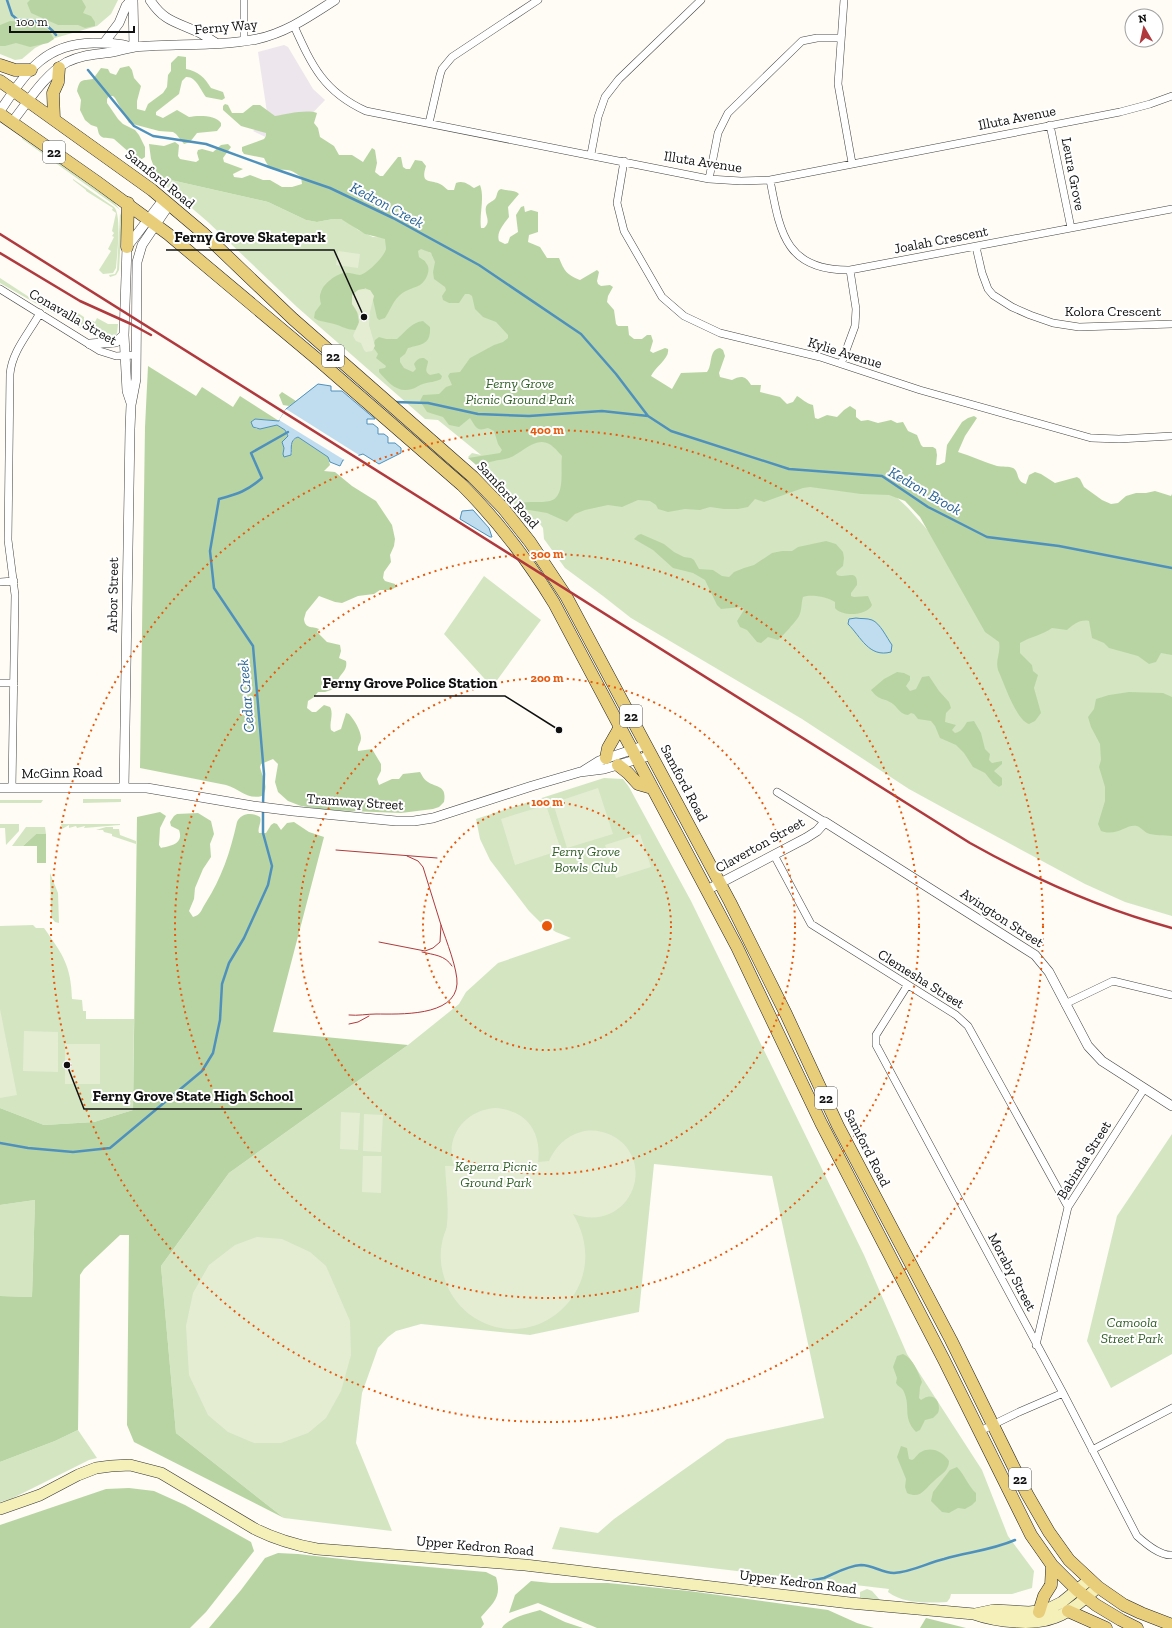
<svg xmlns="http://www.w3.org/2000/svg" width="1172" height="1628" font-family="'Zilla Slab',serif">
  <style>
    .industrial { fill: #ede6ed }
    .green { fill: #d4e5c2 }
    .forest { fill: #b9d4a3 }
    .pitch { fill: #e4edd2 }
    .water { fill: #bfddef; stroke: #4f91bd }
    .pier { fill: #fefcf5 }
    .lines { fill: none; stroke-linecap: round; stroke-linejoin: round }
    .stream { stroke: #4f91bd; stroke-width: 2.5 }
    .minor-casing { stroke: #434343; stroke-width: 8 }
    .tertiary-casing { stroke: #434343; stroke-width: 10 }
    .secondary-casing { stroke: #323232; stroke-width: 12 }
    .primary-casing { stroke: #212121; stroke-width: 13 }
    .minor { stroke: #fff; stroke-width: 7 }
    .tertiary { stroke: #fff; stroke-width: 9 }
    .secondary { stroke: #f5efb8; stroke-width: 11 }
    .primary { stroke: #e8ce7b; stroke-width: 12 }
    .tram { stroke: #b0393e; stroke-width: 1 }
    .rail { stroke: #b0393e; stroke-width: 2.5 }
    .ring { fill: none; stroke: #e8590c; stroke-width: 2; stroke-dasharray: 2 4 }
    .labels { text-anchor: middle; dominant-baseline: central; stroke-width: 4; stroke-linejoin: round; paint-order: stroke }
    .shield { fill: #fff; stroke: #585858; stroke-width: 1 }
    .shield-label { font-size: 13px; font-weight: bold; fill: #101010 }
    .street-label { font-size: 14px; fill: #101010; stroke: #fff }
    .park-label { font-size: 14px; font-style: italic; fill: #336128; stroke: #fff }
    .water-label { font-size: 15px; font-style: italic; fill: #286494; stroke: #fff }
    .centre { fill: #e8590c; stroke: #fff; stroke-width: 2 }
    .ring-label { font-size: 12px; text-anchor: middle; font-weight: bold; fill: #e8590c; stroke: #fff; stroke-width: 4; stroke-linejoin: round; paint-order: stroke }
    .leader { fill: none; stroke: #101010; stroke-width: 1.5 }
    .callout-dot { fill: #101010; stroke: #fff; stroke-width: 1.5 }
    .callout-label { font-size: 15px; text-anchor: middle; font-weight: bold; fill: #101010; stroke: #fff; stroke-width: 4; stroke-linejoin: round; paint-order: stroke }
  </style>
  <rect width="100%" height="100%" fill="#fefcf5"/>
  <!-- industrial -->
  <path class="industrial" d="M284,45L288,47L313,89L325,100L282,145L253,131L268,119L258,52Z"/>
  <!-- green -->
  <path class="green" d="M0,0H118L111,14L97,26L55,38L35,48L22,59L15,60L0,54Z
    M22,138L113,201L120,210L113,204L22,139Z
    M162,178L268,202L306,220L317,222L333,219H341L348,222L358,230L373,237L405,238L813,478L891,492L908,508L949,554L1172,587V916L1125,902L1085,884L951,812L909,789L802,719L631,618L603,596L565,568L544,539L543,528L540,524L532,522L526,518L508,497L468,457L472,453L481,455L438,420L425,419L297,307L208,222L159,180Z
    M73,179L114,207C122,215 117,255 116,268L113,273L103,274L99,270L111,251L108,249L114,237L112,236L114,233L112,231L116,213L112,210L113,208L86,191V190L73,180Z
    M120,213L122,218L119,270L116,275L110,277L109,275L115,274L117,270Z
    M0,278L58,316L0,283Z
    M75,311L84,317V322L88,327L85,331L68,321L66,315Z
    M97,318L108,324H118L117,333L114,338L100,339L88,333L91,326L87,320L89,319L95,322Z
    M484,576L541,620L492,687L444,634Z
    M604,778L623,779L629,787L691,901L864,1255L907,1354L982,1470L1008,1536L1034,1571L1032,1588L1012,1594H951L950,1598L947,1602C927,1603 904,1604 888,1592L889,1589L552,1549L560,1527L598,1533L614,1519L727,1439L824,1418L772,1176L654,1164L639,1312L530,1335L421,1324L396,1331L388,1337L378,1348L362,1393L356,1443L392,1531L284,1518L176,1433L161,1266L229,1173L408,1045L459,1004L466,992L498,963L571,938L556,932L540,922L529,911L490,860L480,839L476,819Z
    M83,799H121V802L83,803Z
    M0,800H43L41,803H0Z
    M0,824H19V831L6,845L5,828H0Z
    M61,824H120V825L84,828L85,826L77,828L76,826L69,828V825L62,829Z
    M26,827H45L46,834H36L23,846H12Z
    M106,827H113V829H119L120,835L136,841V844L112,836V834L104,832L103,830H96Z
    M50,873L58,893L59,923L55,922L51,917Z
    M33,925L36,928H44C63,955 71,965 72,999L82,1000L83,1011H86V1019H134L133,1110L94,1122L44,1125L0,1108V926Z
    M1172,1134V1354L1111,1388L1087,1341L1117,1216Z
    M35,1200L32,1297L0,1296V1205Z
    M78,1430L97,1458L89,1460L11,1499L0,1502V1462L55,1441Z
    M867,1589L872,1591L880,1600L860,1598V1592Z"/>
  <!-- forest -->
  <path class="forest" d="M30,0H82L86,7L83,13L91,16L95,22V26L85,28L78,25H58L31,13L27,3Z
    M10,21L33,22L49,30L54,39L48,43L30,47L16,43L5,46H0V25Z
    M178,56L186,57V69C198,71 205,78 211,88L223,92L225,98L222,100L206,97C201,91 196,76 186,77L182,81L179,94L156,112V115L163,118L177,110L189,117C198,115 216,115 221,123V126L217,131L197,133L190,142L184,144L176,134L173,132L159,131L129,123L115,98L113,96H109L107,99V103L118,119L123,124L135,130L139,135L145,147V157L139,161L114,139C109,137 102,140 99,134C98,132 98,129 97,127L91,125L85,120L80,110L81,100L77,91C80,78 82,81 93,79L101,68L108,69L110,73L116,75L120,68L129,66L132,70L134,78L141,86L137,101V109L145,111L148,104L163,93L167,87L168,75L171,71V63Z
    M225,104L228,105L232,113H243L253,105H260L275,116C286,114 307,109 317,113L314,123L318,128L320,137L334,146L339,155H352L363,162L372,148L375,150L377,163L375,172L380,176H383L398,157H401L403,167L406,169H410L415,160L422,161L426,166C420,185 430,179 440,184C443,185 446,189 448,190H454L456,183C463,180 468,184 474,188L480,185C485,198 479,214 481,228H484C492,221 484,215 486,207C487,203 492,202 495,199C498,195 496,191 501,189C507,191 515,190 519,194L508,207L509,217C504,224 496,232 499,241L505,244L508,243L510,237L518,232L516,215L521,207L524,206L525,212L531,210L538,212V232L529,235L528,242L540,247L547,258H559C565,272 566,274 580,280L597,270L599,272L597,281L598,284L601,286L610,285L613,287L608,296L607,302L614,310L616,324L618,326H628L629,335L634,339H642L647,335H651L653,341L650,351L653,353L665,348L668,349C670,358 655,367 651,376L672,389L681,373L707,372C713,365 708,350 720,348L723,350L725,356L719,373L720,377L732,380C741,375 746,376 751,385H761L760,392L780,397L787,404L793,402L797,396C803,399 805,403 813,405L815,418L818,419L827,415L837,417L844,410L850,406L856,410V417L861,421L868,420L878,423L891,420L897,423L903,422L908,431L917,435L921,445L923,447H933L936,449L937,455L936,465H939L945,462L947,445L962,422L968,418L974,416L977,418L965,436L958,452C971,456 984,462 997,466C1002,467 1009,466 1013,468C1020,472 1015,481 1026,484L1029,475L1035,472L1041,474L1055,483L1077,477L1080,479L1084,487L1102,500L1111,504L1118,503L1126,496L1136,493H1146L1155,491L1171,496L1172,494V655L1161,653L1156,662L1149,664L1138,656L1109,648L1104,643L1092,638L1089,621C1080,619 1073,625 1067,630L1052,628C1042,635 1030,637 1020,643V653L1032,665L1033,671L1038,675L1034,688L1041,713L1035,721L1029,724C1016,720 1004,683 998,670C995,660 1001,653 999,642L985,632L920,517L905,501L889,495L861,494L810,487L803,488L764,502L755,499L748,507L738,509H724L710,507L700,510L685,509L668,512L658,509L656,505L650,501L638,500L622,507L608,505L585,510L575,514L567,522L547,513L523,509L519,503C529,501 540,503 550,501C566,497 560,469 562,456C557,451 551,442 542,442C530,442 520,454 509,458C499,461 487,460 480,468L468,458L500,453L502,450L498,444L494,431L488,428C476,432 476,427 470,418L459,427L449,425L443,417L427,412L420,401L423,395L439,394L446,387L452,385L448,376L450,373L460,372L470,358L494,345L503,342L508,338V335L496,322L483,317L475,309L472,296L469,294H465L459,303H449L443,300L442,296L446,290L445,287L434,279L433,272L435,262L431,253L421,249L418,251L419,257C421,259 425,260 426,263C432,269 426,281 420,285C412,289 404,290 398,297C393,302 389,312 385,318L379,320L377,318L371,291L365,288C354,300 357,313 360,327L358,330C343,330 342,325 330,323C323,321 320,322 314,318L315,312L321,304C320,300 319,296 321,292C323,284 336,274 344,273C349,272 355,275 360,275C368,273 384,257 386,249C386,246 385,242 385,239L365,234L341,219H333L317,222L306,220L268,202L162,178L159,180L151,159L149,144L164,146L175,142L179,145L178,156L180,159L196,162L199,160L197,153L198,150L202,149L213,152L221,145L228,144L231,147L223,158L224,162L243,169L233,174L234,177L242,178L250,175L263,180H270L282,187H292L302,184L301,177C297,174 292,170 287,170C272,169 271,173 264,158L244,154L242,151V147L264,139L266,136V133L241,126L223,110V106Z
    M423,321L430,327C431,345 421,344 408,348L405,354L400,358V362L404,368L413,372L416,369L414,364C417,359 419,358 424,358L428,361C428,367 423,371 430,375L439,373L442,376L441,379C436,382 429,382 423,384C419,385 416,388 412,389C397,394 387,381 379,372V369L385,368L386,366L376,358L378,354L373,347L375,340L379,337L386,339H397C405,332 412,322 423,321Z
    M148,366L196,396L202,387L233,407L240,396L279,421L259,419L252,421L256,429L277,425L285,430L288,437L282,442L284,448L283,454H292C290,447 291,440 298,437L328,457L330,465L324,471L335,472L352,486L376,501L392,525L395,539L394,546L390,555L391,562L384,572L383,578L385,581L395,584L396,587L391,590H380L374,594L358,596L342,603L335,602L319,596L306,612L304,619C305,629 312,626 319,629L317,632L327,642L340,645L341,651L339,658L346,661C348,670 341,673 338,680C337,683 337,686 334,689L325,692H318L314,697L308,701L307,708L312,712H316L324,705L330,707C334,714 329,722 331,730L334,732L341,729L346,713L349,714C354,719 361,731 361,738C361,743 357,746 358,751L372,749L381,764V771L377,779L379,785L392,779H399L403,774L420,772C422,775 424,780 428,782C437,788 447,785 444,802L439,807L433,809L401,813L326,810L301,806L288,801L278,792L275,782L278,764L273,759L261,764L260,767C262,777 270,787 262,796C247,800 240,789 226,785L140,768L145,427Z
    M318,384L321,385L289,406L283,405L279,395L282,392L296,401Z
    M641,534L664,544L674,552L684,557L691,558L694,560L699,569L713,570L722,576L729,577L734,572L744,568L754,565L772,553L782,551H792L798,547L826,541L836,544L843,552L844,558L843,566L836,572L837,575C845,579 858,568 857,585L851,593V596L854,597L868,596L872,605C867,616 842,617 835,608V602C828,597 811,594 803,597C801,604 802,610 799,616C798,619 781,638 778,640L768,637L761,643L757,642L747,630L740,627L737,621L744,610L742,607L721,609L717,605L705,580L693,573L673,568L653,550L634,539L638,535Z
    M897,672L904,673L910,676V680L906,686L910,691L916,689L922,677L929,676L939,691L949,702L951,708L946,713L945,722L956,725L952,730L955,733C961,732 964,727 967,722L974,721L981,733L985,749L990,754L989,760L992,763L1002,761V764L994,771L1002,778V785L999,787L993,783L985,773L973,767L964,753L956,745L940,738L935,726L931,721L918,719L914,714L911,713L908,715C900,714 899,709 893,704C884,697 880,702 871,690L884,679Z
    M1129,692L1163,693L1172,697V836C1165,835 1154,836 1147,833C1144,831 1140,827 1137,826C1125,824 1118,837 1101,831L1098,824L1105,801V787L1099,767L1101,760L1100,744L1091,727L1088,717L1094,709L1096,699L1109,695Z
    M160,812L166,816L160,828L159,845L161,848C171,846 184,844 179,830L171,826L170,822L174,816L177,814L198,813L211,821L214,834L210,844L211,857L203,869L195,888L194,899L189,911L193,917C201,915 201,910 205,904C222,877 230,853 237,822C241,813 252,812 260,817C262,823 257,828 259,833H266L271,825L274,823L277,824L281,830L287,823L294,822L309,832L324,837L273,1032L408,1045L229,1173L161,1266L176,1433L284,1518L134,1442L127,1425L129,1235H120L84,1269L80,1275L78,1430L55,1441L0,1462V1296L32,1297L35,1200L0,1205V1108L44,1125L94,1122L133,1110L137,817Z
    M36,834H46V863H37V846H23Z
    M903,1354C913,1358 918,1372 922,1382L920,1387L919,1398L921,1400C923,1399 925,1397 927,1397C937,1394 941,1406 938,1413L933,1418L925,1420L920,1430L916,1432C902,1417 911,1408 904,1392C902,1387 898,1387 896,1383L897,1378L893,1367L897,1356Z
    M901,1446L907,1448L909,1459L912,1460C916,1458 917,1454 921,1452C932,1446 943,1452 949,1461C949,1471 941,1474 934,1481C925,1488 921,1500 907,1493L905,1487L906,1479L897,1457Z
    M957,1467C965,1475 968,1486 976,1493V1501L972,1505L965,1509L958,1508L949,1513L942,1512L931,1501L933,1492L950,1470Z
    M129,1488L154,1491L185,1505L251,1542L254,1551L206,1612L190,1628H0V1525L106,1489Z
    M278,1553L298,1554L359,1561L486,1572L496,1577C502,1597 494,1602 481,1617L484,1624L481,1628H209L241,1590L265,1558Z
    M531,1581L551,1583H608L689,1591L828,1610L857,1623L874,1628H597L538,1603L509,1613L515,1595Z
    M540,1610L565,1622L583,1628H502C507,1618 530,1613 540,1610Z
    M926,1618L966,1628H920Z"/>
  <!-- pitch -->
  <path class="pitch" d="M338,251L360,254L358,268L336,265Z
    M363,289L370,290L374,296L370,312L369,325L375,346L372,351L366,352L364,350L361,343L356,341L353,336C359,320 364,321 352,304V295L358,290Z
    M598,788L613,834L567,848L553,803Z
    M546,805L561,850L515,865L501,819Z
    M640,834L651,867L616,878L605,845Z
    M0,1009L17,1095L0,1098Z
    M24,1031L58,1032V1072L23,1071Z
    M65,1044H100V1084H65Z
    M495,1108C527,1110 542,1132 538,1162L549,1161C555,1147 566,1136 581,1132C591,1129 602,1131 611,1135C660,1160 630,1234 573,1214C617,1287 534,1362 469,1314C458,1305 449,1293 445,1280C440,1266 439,1250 444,1235C445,1232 447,1228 447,1224C449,1205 446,1185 445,1166H454C444,1136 466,1110 495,1108Z
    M341,1112L360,1113L358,1150L340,1149Z
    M364,1114L383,1115L381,1152L363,1151Z
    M363,1156H382L381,1193L362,1192Z
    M257,1237L282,1239L310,1252L326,1266L350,1321L351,1355L341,1391L326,1418L308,1433L281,1443H254L228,1432L208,1415L189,1375L186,1326L193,1293L209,1265L235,1245Z"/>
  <!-- water -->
  <path class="water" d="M318,384L331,386V391H342L375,419H367V424H373L378,428V434H384L388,437V443H395L401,448V453L379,464L363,454L343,460L340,466L330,462L328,457L298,437C289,440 292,448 291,455L284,457L283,454L284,448L282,442L288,436L285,430L277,425L260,429L253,427L251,422L255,419L279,421L286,409Z
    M473,510L489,528L492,537H490L460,519L462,511Z
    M856,618C861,619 867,618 872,620C880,623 887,638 892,645L891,652C869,658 861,637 848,624L849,619Z"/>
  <!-- pier -->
  <path class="pier" d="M286,409L359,455L357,457L346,461L279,420Z"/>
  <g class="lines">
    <!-- stream -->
    <path class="stream" d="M7,0L12,15L18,20C35,21 45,20 56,35
      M88,70L134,126L153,136L206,144L269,167L330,188L393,218L479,265L581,334L616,374L648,416L671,431L789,469L882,476L928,507L987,537L1059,546L1172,568
      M394,402L428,403L478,414L529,416L602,411L648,416
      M263,804L264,774L253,646L214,588L210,551L219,499C238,494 247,491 262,478L251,453L288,432
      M0,1143L28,1148L73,1152L110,1148L202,1071L213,1053L220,1020L222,984L229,963L244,938L268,885L272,866L263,833V809
      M809,1581C814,1580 819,1579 824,1578C836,1573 847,1566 861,1565C873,1565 882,1573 894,1573C912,1572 927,1563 944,1559C968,1552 992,1550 1015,1540"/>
    <defs>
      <path id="minor" d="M244,0V41
        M844,0L838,84L852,163
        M294,26C312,66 324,92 366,111L709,179L741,181L770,180L1120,112L1150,104L1172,96
        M429,123L440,75L442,69L452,57L538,0
        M1050,125L1071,228
        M591,154L598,117L605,97L619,79L701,0
        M624,161L617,203L624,231L662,297L684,316L720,333L820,357L920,390L1091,438L1119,439L1172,436
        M709,179L718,133L728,113L802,41L817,38H841
        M770,180C780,232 785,271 850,270L1172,209
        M976,247L982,273L988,289L993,295L1012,307L1030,315L1053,323L1079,327L1172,324
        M0,289L100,351L116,356L136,355
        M841,364L855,326L856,309L850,270
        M0,582L14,581
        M0,683H14
        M12,788L15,595L8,540L10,374C12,351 29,333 40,313
        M777,792L825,822
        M774,855L811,924L956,1015L968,1026L1068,1207
        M907,986L876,1035V1045L1063,1393L1137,1536C1146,1544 1160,1556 1172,1555
        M1065,1004L1113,981L1172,995
        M1036,1345L1068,1207L1144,1089
        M980,1431L1019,1412L1063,1393
        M1092,1450L1172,1408"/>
      <path id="tertiary" d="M133,0L134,47
        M150,0C165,23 178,22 200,33C205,36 211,40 216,43
        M104,43L119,23L126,6L131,0
        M0,111C26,73 43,44 93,43C107,43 118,43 132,47
        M12,122C28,102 44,75 67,62C86,53 99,55 117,51C123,50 129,48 135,47C175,43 217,47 257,39C286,33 310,16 335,0
        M90,344L116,342L124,335
        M131,403L127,391L124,335L127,247L163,200
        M583,771L599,761L646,745
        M124,787L130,429L131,405L136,379L137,262L142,245L169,205
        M0,788H147L253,806L293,811L396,821H414L433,818L532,786L580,772L604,769L652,755
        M707,890L806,838L817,831L825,822L1035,955L1049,972L1088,1046L1102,1061L1172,1106"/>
      <path id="secondary" d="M0,1509L40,1495L78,1475L96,1468L111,1466L130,1465L161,1473L255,1529C275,1539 295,1545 317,1549L525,1565L850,1603L974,1614C988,1619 1001,1621 1016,1622C1054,1625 1071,1612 1098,1587
        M975,1614L994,1610L1029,1612L1046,1610L1062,1602L1089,1580"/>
      <path id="primary" d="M0,65L15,70H31
        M0,81L152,190L203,233L293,319L473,477L503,508L530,542L566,596L730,902L786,1014L838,1126L951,1340L1027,1494L1049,1532L1069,1560L1098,1587L1124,1605L1141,1613L1172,1625
        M0,114L97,182L168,234L317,359L462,485C499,522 527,559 554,603L737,947L821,1123L944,1360L1031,1535L1052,1565L1077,1590L1096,1605L1121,1620L1137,1628
        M54,119L53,93L58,82L59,68
        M127,247L128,203
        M606,758L608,748L620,727
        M618,765L628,773L638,784L652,788
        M1068,1611L1106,1628
        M1039,1612L1044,1596L1051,1585L1052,1565"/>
    </defs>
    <!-- minor casing -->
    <use href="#minor" class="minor-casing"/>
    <!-- tertiary casing -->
    <use href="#tertiary" class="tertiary-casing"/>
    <!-- secondary casing -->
    <use href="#secondary" class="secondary-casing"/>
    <!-- primary casing -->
    <use href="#primary" class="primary-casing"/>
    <!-- minor -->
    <use href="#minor" class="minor"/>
    <!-- tertiary -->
    <use href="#tertiary" class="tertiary"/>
    <!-- secondary -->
    <use href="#secondary" class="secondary"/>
    <!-- primary -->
    <use href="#primary" class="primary"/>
    <!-- tram -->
    <path class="tram" d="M336,850L437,858
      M379,942L425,951L433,948L440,942L441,925L423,867L418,861L407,856
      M422,952C434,955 445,955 452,966
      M349,1015C358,1016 367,1014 376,1014C399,1014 455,1017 457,984C458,970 446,940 441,925
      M349,1024L358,1022L369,1016"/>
    <!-- rail -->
    <path class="rail" d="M0,234L970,843C1034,879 1101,909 1172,928
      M0,253L80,301L131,324L151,335"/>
  </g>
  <!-- distance rings -->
  <g class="ring">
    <circle cx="547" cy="926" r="124"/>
    <circle cx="547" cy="926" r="248"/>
    <circle cx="547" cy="926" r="372"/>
    <circle cx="547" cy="926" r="496"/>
  </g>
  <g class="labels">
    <!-- shield labels -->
    <g class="shield">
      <rect x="43" y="141" width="22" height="22" rx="3"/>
      <rect x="322" y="345" width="22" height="22" rx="3"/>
      <rect x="620" y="705" width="22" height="22" rx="3"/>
      <rect x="815" y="1087" width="22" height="22" rx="3"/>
      <rect x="1009" y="1468" width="22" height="22" rx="3"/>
    </g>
    <g class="shield-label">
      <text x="54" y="152">22</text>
      <text x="333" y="356">22</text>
      <text x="631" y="716">22</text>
      <text x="826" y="1098">22</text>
      <text x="1020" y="1479">22</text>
    </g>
    <!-- street labels -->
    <g class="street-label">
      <text transform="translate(226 27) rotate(-5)">Ferny Way</text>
      <text transform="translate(1017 118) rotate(-11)">Illuta Avenue</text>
      <text transform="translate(703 162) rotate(9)">Illuta Avenue</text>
      <text transform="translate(1073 174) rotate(79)">Leura Grove</text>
      <text transform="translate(160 179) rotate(39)">Samford Road</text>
      <text transform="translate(941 240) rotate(-11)">Joalah Crescent</text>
      <text x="1113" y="311">Kolora Crescent</text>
      <text transform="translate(73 317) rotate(30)">Conavalla Street</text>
      <text transform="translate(845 353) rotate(17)">Kylie Avenue</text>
      <text transform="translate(508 495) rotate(48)">Samford Road</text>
      <text transform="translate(113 595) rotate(-89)">Arbor Street</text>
      <text transform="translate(62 773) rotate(-1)">McGinn Road</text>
      <text transform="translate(684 783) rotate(62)">Samford Road</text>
      <text transform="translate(355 802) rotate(4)">Tramway Street</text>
      <text transform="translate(760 845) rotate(-29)">Claverton Street</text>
      <text transform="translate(1002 918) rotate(33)">Avington Street</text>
      <text transform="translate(921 979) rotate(32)">Clemesha Street</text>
      <text transform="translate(867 1148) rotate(63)">Samford Road</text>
      <text transform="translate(1084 1160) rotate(-58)">Babinda Street</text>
      <text transform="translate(1012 1272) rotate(62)">Moraby Street</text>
      <text transform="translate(475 1546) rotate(5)">Upper Kedron Road</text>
      <text transform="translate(798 1582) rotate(7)">Upper Kedron Road</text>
    </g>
    <!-- park labels -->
    <g class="park-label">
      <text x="520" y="383">Ferny Grove<tspan x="520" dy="16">Picnic Ground Park</tspan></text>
      <text x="586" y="851">Ferny Grove<tspan x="586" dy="16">Bowls Club</tspan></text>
      <text x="496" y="1166">Keperra Picnic<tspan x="496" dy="16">Ground Park</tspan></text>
      <text x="1132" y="1322">Camoola<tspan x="1132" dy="16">Street Park</tspan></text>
    </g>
    <!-- water labels -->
    <g class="water-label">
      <text transform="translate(387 205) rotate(28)">Kedron Creek</text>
      <text transform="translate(925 491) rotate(30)">Kedron Brook</text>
      <text transform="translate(246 696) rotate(-95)">Cedar Creek</text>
    </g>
  </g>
  <circle cx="547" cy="926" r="6" class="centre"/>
  <g class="ring-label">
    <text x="547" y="434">400 m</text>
    <text x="547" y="558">300 m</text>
    <text x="547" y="682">200 m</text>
    <text x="547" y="806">100 m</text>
  </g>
  <!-- callouts -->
  <path class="leader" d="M364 317L334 250H166M559 730L505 696H314M67 1065L84 1109H302"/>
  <g class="callout-dot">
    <circle cx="364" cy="317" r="4"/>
    <circle cx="559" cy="730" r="4"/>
    <circle cx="67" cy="1065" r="4"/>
  </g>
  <g class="callout-label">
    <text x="250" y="242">Ferny Grove Skatepark</text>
    <text x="410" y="688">Ferny Grove Police Station</text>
    <text x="193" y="1101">Ferny Grove State High School</text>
  </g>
  <!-- north arrow -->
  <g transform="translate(1144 28) rotate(351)"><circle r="19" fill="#ffffff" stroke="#9f9f9f"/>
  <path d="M0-3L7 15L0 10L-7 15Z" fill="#b0393e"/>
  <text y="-6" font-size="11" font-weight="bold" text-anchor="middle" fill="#101010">N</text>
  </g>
  <!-- scale -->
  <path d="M10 26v6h124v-6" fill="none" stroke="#101010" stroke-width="2"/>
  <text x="16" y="26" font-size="12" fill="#101010" stroke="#ffffff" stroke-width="3" paint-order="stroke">100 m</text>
</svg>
